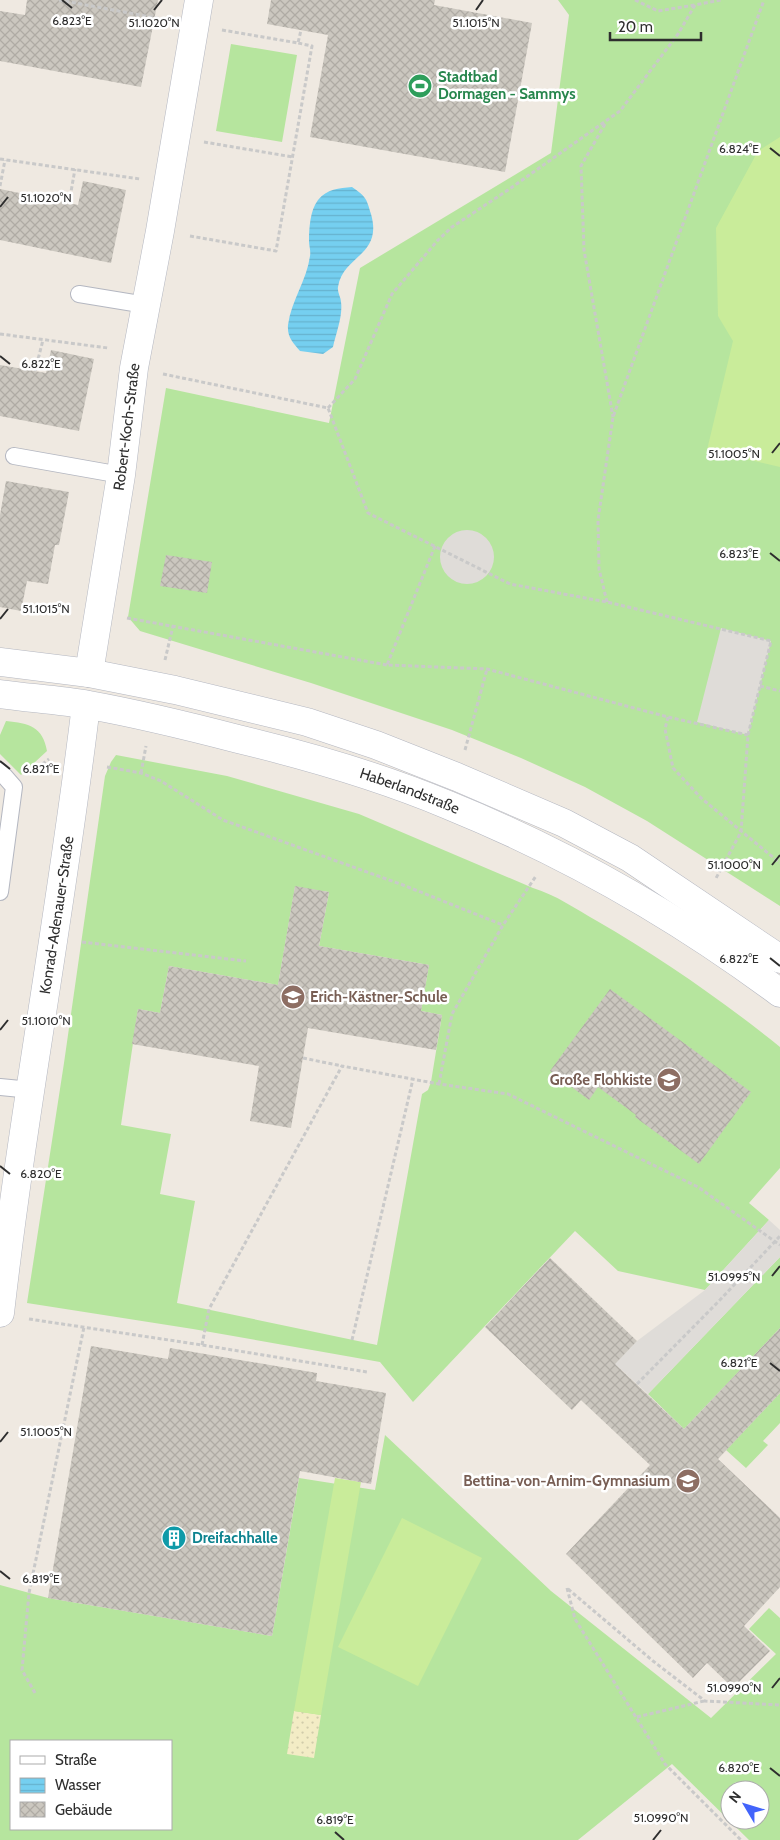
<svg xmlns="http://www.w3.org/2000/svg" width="780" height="1840" font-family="Cabin,sans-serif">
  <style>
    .grass { fill: #b6e59e; fill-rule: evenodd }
    .sand { fill: url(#sand-dots) }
    .pitch { fill: #c9ec9a }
    .plaza { fill: #dfdcd8 }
    .water { fill: url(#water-rules) }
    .building { fill: url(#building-cross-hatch) }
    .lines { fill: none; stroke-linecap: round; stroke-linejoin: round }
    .service-casing { stroke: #b4b7c1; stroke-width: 18 }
    .minor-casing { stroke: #b4b7c1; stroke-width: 29 }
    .tertiary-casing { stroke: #b4b7c1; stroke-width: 29 }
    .path { stroke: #c9c9c9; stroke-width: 3; stroke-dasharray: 4 2.5; stroke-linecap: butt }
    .service { stroke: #fff; stroke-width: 16 }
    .minor { stroke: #fff; stroke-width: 28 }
    .tertiary { stroke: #fff; stroke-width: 28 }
    .ticks { fill: none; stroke: #2e2e2e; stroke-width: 2 }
    .labels { text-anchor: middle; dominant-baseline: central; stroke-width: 5; stroke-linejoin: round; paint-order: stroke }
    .leisure-label { font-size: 15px; font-weight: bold; fill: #27864d; stroke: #fff; text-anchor: start }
    .street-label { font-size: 15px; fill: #2e2e2e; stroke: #fff }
    .education-label { font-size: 15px; font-weight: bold; fill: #785e54; stroke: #fff; text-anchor: end }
    .culture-label { font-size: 15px; font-weight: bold; fill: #0d838f; stroke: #fff; text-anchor: start }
    .ticks-label { font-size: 12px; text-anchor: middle; fill: #2e2e2e; stroke: #fff; stroke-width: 5; stroke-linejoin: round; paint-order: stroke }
  </style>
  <defs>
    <pattern id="sand-dots" width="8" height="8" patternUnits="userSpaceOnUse" patternTransform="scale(1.25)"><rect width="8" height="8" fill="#f3ecc5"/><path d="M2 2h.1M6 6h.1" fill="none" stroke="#d1cbaa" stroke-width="1.8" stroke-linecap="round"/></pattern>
    <pattern id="water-rules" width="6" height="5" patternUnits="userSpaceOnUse" patternTransform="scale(1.25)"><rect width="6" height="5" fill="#75cff0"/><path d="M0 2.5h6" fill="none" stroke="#66b2ce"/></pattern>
    <pattern id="building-cross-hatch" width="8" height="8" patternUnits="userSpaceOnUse" patternTransform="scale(1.25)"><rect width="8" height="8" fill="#cbc7bf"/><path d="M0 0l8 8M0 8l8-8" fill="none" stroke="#afaba4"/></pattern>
  </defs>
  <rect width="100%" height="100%" fill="#efe9e1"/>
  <!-- grass -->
  <path class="grass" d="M558,0H780V906L647,821L585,787L521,758L452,730L311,683L140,631L128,617L166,388L329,423L360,268L551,153L569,15Z
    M231,44L297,55L282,142L216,131Z
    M6,721C29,723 43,727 47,751L21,775L0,754V735Z
    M116,755L227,776L359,814L533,888C556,895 576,909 597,921C661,958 723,1001 780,1047V1168L749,1203L769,1220L705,1290L618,1271L575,1231L413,1402L380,1362L193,1329L27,1303L64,1063L105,776L111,762ZM295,887L329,892L319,946L429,965L421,1011L442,1015L431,1082L428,1090L422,1094L377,1345L177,1303L195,1201L160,1194L171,1134L121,1125L138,1009L160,1013L169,966L278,985Z
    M780,1257V1328L684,1429L648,1394Z
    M780,1393V1423L763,1441L768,1445L746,1468L726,1450Z
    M385,1435L551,1591L711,1718L776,1654L749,1629L769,1608L780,1618V1840H749L672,1764L578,1840H0V1585L48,1598L272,1636L299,1478L375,1490ZM11,1741H171V1829H11ZM730,1790H760V1820H730Z"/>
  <!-- sand -->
  <path class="sand" d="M294,1711L321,1715L314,1758L287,1754Z"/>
  <!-- pitch -->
  <path class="pitch" d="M780,137V467L707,450L733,341L718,316L716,228L758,151Z
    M335,1478L361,1482L321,1715L294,1711Z
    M402,1518L482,1558L418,1686L338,1647Z"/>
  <!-- plaza -->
  <path class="plaza" d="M440 557a27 27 0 1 1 54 0a27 27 0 1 1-54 0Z
    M721,628L771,641L748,735L697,722Z
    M769,1220L780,1230V1257L648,1394L615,1364L637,1341L705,1290Z"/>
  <!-- water -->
  <path class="water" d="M352,187C366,197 366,197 371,214C383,256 343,255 338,287C337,292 341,297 341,302C343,316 336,333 333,347L323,354L300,351C293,343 287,337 288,325C291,301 307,280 310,256C311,251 309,246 309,241C309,229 310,210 318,200C327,189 339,188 352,187Z"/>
  <!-- building -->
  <path class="building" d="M27,0H158L141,87L0,61V11L25,15Z
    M271,0H435L434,5L532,23L505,172L310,137L328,35L267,24Z
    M83,181L126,190L111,263L0,240V189L78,205Z
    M51,350L94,359L79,431L0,416V365L46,373Z
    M6,481L69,492L59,545H55L48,584L27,581L21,611L0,607V515Z
    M166,555L212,562L207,593L160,586Z
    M295,886L329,892L319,946L429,965L421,1011L442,1015L436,1050L308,1028L291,1128L250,1121L259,1066L132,1044L138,1009L160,1013L169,966L278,985Z
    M610,989L751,1092L699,1164L635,1117L636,1115L598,1087L589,1100L550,1071Z
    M550,1258L637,1341L615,1364L684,1429L780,1328V1393L718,1459L780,1518V1587L744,1626L770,1651L733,1688L707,1663L693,1678L566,1554L650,1465L581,1400L572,1410L485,1327Z
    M91,1346L168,1359L170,1348L317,1373L316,1381L386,1393L371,1484L300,1471L272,1636L48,1598Z"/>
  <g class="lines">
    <defs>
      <path id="service" d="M79,294L146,305
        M14,456L121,475
        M0,771L14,787L0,892
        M0,1087L31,1090"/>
      <g id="minor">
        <path id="s1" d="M89,673L121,475L134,368L160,231L199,0"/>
        <path id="s2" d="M0,1313C23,1110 62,908 86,705"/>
      </g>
      <g id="tertiary">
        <path d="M0,662L89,673L175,690L307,722L376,745L457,777L564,823L630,858L780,959"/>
        <path id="s3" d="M0,694C29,698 59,700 89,705C139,714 188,726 238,739C309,756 381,777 448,805C566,853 678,917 780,993"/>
      </g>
    </defs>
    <!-- service casing -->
    <use href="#service" class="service-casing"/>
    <!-- minor casing -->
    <use href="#minor" class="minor-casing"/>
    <!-- tertiary casing -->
    <use href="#tertiary" class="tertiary-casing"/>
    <!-- path -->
    <path class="path" d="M59,0L167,20
      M635,0L658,11L695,5
      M222,30L298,43L301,30
      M605,124L581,166L584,250L613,417
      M204,142L293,157
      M0,159L140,179
      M0,186L5,160
      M69,203L75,169
      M190,236L276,251L312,46L298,43
      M0,334L108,348
      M35,371L43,340
      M163,374L328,408L368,513L510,584L607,602L771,641L748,735L741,832L715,880
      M328,408L355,379L392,294L438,240L452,227L508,190L620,111L678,34L695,5L721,0
      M435,546L387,665L487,669L668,717L748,735
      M607,602L599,569L598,520L613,417L764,0
      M127,618L387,665
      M165,660L173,626
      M760,686L780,691
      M668,717L665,729L673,768L701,798L780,863
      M465,750L487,669
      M107,767L141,773L161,781L223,820L403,885L503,925
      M32,772L49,759
      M141,773L146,746
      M82,942L246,961
      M303,1058L342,1066
      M439,1084L452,1014L503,925L536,876
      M29,1319L202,1345L367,1372
      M352,1340L413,1079
      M202,1345L209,1309L342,1066L439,1084L508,1094L698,1187L780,1245
      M637,1384L719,1301L780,1236
      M567,1588L575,1619L665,1764L741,1840
      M568,1589L653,1661L705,1701L780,1705
      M35,1693L22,1670L29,1593L84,1327
      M637,1717L704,1701"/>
    <!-- service -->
    <use href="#service" class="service"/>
    <!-- minor -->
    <use href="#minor" class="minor"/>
    <!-- tertiary -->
    <use href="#tertiary" class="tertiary"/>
  </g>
  <!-- ticks -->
  <path class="ticks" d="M62,0L72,8M154,10L162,0M476,10L483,0M770,148L780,156M0,207L8,197M0,356L10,364M772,453L780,443M770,553L780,561M0,619L8,609M0,761L10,769M772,865L780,855M770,958L780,966M0,1030L8,1020M0,1166L10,1174M772,1276L780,1266M770,1363L780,1371M0,1442L8,1432M0,1571L10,1579M772,1688L780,1678M770,1768L780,1776M335,1832L344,1840M653,1840L661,1830"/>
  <!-- icons -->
  <defs>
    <symbol id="stadium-disc" viewBox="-11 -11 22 22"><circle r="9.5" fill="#2e9e5b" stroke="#fff"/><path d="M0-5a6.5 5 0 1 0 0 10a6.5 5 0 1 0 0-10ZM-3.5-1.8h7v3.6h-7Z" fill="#fff"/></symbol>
    <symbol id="school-disc" viewBox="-11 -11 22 22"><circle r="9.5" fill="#8d6e63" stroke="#fff"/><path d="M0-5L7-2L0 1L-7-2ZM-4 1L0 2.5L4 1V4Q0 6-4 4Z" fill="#fff"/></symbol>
    <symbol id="building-disc" viewBox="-11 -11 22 22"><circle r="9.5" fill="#0f9aa8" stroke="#fff"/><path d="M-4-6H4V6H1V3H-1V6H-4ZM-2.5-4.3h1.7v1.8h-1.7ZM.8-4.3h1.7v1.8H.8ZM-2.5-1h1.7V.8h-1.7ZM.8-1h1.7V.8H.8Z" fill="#fff"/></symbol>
  </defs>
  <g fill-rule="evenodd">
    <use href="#stadium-disc" x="406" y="72" width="28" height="28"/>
    <use href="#school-disc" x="279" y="983" width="28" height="28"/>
    <use href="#school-disc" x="655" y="1066" width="28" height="28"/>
    <use href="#school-disc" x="674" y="1467" width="28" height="28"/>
    <use href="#building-disc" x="160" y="1524" width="28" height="28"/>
  </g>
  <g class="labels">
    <!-- leisure labels -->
    <g class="leisure-label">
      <text x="438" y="77">Stadtbad<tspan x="438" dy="17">Dormagen - Sammys</tspan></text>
    </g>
    <!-- street labels -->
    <g class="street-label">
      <text stroke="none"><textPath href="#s1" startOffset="249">Robert-Koch-Straße</textPath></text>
      <text stroke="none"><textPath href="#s3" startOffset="422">Haberlandstraße</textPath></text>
      <text stroke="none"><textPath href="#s2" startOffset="402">Konrad-Adenauer-Straße</textPath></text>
    </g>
    <!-- education labels -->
    <g class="education-label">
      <text x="310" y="997" text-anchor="start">Erich-Kästner-Schule</text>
      <text x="652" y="1080">Große Flohkiste</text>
      <text x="670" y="1481">Bettina-von-Arnim-Gymnasium</text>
    </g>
    <!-- culture labels -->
    <g class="culture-label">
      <text x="192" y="1538">Dreifachhalle</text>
    </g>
  </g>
  <g class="ticks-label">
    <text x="72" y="25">6.823°E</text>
    <text x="154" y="27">51.1020°N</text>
    <text x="476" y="27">51.1015°N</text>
    <text x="739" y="153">6.824°E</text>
    <text x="46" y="202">51.1020°N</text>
    <text x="41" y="368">6.822°E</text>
    <text x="734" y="458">51.1005°N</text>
    <text x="739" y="558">6.823°E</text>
    <text x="46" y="613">51.1015°N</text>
    <text x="41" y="773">6.821°E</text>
    <text x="734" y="869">51.1000°N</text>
    <text x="739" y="963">6.822°E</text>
    <text x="46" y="1025">51.1010°N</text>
    <text x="41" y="1178">6.820°E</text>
    <text x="734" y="1281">51.0995°N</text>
    <text x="739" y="1367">6.821°E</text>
    <text x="46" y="1436">51.1005°N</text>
    <text x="41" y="1583">6.819°E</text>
    <text x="734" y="1692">51.0990°N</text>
    <text x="739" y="1772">6.820°E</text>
    <text x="661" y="1822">51.0990°N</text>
    <text x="335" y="1824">6.819°E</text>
  </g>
  <!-- legend -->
  <rect x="10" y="1740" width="162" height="90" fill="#ffffff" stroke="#ababab"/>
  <rect x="20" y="1756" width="25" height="8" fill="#ffffff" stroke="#ababab"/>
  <text x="55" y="1765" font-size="15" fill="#2e2e2e">Straße</text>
  <rect x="20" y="1778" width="25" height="15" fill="url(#water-rules)" stroke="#ababab"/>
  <text x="55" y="1790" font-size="15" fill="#2e2e2e">Wasser</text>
  <rect x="20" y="1802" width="25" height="15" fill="url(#building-cross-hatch)" stroke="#ababab"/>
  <text x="55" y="1815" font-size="15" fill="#2e2e2e">Gebäude</text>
  <!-- north arrow -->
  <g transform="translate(745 1805) rotate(308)"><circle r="24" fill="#ffffff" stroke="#ababab"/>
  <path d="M0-4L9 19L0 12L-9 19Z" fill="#4264fb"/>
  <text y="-8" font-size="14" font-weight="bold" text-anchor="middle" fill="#2e2e2e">N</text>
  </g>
  <!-- scale -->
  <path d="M610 32v8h91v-8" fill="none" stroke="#2e2e2e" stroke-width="2.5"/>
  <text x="618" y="32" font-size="15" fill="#2e2e2e" stroke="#ffffff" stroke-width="4" paint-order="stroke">20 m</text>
</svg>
